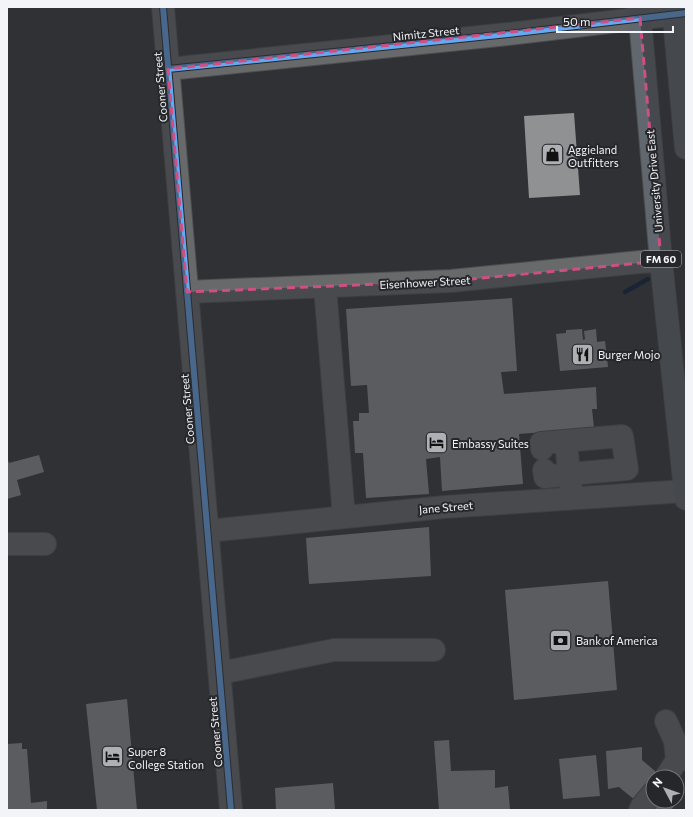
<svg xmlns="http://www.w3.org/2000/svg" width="693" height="817" font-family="Commissioner,sans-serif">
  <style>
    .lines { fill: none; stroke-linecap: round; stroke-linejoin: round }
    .stream { stroke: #041633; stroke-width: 4.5 }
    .building { fill: #909193 }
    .minor-casing { stroke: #4d4e50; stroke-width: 24 }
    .major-casing { stroke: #4d4e50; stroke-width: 24 }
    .minor { stroke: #68696b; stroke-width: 22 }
    .major { stroke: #61676e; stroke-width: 22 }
    .cycleway-casing { stroke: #25272b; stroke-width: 8 }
    .cycleway { stroke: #66a8f1; stroke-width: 6 }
    .marked { fill: none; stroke: #ce4f82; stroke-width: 3; stroke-dasharray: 8 5; stroke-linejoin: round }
    .labels { text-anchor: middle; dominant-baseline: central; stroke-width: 4; stroke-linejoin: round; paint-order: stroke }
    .shield { fill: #25272b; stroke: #b5b6ba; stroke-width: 1 }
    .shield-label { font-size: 10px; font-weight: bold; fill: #f3f4f7 }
    .street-label { font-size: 11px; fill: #f3f4f7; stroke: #25272b }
    .poi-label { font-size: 11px; fill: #f3f4f7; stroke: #25272b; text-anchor: start }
  </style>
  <rect width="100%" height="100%" fill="#2f3134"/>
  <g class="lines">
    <!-- stream -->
    <path class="stream" d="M625,292L648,279"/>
  </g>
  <!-- building -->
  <path class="building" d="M574,113L580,195L529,198L524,116Z
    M512,298L517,371L501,372L504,394L596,387L597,409H592L594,428L519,434L523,484L442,491L440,457L426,459L429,494L366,498L363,453H355L353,421H359V413H369L367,385L351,386L346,309Z
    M582,329L583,340L585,339L584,331L596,329L597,342L605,341L608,367L560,371L556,334L566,333V330Z
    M39,455L44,472L17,480L21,495L7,499V457L9,463Z
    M429,527L431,576L309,584L306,538Z
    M608,581L617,690L514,700L505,590Z
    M127,699L137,810H97L86,704Z
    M449,740L451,771L495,770V788L508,786L510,810H439L434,741Z
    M22,743V749H27L31,803L47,801V810H7V744Z
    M642,747V760L662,777H653V801H677V790L683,796L671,810H647L619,787L608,789L606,751Z
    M596,755L600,796L563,799L559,759Z
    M333,783L335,810H276L275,788Z"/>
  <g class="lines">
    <defs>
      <path id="minor" d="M163,7L231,810
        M168,69L508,34L686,13
        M325,287L344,517
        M187,292L451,281L640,262L661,261
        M542,449L541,443L622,436L627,469L569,474L566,441
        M544,470L545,477L569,474L571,489
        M208,531L444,507L685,491
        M7,544H45
        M220,673L334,650H434
        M666,721L675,741L677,760
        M666,777L677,760L686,759
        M640,810L642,806L653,793"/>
      <path id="major" d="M639,7L661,261L686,499
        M673,7L686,148"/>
    </defs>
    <!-- minor casing -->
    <use href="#minor" class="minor-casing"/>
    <!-- major casing -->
    <use href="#major" class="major-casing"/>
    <!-- minor -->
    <use href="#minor" class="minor"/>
    <!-- major -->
    <use href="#major" class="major"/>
    <defs>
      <path id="cycleway" d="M163,7L231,810
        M168,69L508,34L686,13"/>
    </defs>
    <!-- cycleway casing -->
    <use href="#cycleway" class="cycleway-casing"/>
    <!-- cycleway -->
    <use href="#cycleway" class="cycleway"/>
  </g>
  <!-- marked area -->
  <path d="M0 0H693V817H0ZM640,18L661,261L451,281L187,292L168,69Z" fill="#2f3134" fill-opacity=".55" fill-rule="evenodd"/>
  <path class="marked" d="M640,18L661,261L451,281L187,292L168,69Z"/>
  <!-- icons -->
  <defs>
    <symbol id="shop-square" viewBox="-11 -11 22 22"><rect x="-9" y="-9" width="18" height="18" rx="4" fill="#aeb0b3" stroke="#25272b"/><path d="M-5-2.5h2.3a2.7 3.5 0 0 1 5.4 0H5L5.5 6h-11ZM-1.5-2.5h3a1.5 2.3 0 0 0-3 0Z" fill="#111"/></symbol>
    <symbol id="restaurant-square" viewBox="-11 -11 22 22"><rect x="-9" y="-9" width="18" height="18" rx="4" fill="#aeb0b3" stroke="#25272b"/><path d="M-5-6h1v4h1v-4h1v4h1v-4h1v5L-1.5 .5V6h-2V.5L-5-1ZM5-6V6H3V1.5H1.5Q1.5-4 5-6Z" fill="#111"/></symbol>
    <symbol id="hotel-square" viewBox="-11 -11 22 22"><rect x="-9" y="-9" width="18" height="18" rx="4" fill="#aeb0b3" stroke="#25272b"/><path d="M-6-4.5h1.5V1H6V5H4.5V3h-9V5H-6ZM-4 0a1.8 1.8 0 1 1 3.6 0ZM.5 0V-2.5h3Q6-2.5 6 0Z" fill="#111"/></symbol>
    <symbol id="bank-square" viewBox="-11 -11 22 22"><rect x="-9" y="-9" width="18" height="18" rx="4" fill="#aeb0b3" stroke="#25272b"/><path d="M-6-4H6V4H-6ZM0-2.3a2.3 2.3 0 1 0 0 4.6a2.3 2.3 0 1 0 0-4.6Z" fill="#111"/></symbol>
  </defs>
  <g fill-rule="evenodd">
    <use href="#shop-square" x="540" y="142" width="25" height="25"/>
    <use href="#restaurant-square" x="570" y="342" width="25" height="25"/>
    <use href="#hotel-square" x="424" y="430" width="25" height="25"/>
    <use href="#bank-square" x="548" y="628" width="25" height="25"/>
    <use href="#hotel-square" x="100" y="744" width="25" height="25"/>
  </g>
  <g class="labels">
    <!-- shield labels -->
    <rect class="shield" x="641" y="251" width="40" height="16" rx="3"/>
    <g class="shield-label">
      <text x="661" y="259">FM 60</text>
    </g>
    <!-- street labels -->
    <g class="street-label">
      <text transform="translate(426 33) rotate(-6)">Nimitz Street</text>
      <text transform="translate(160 87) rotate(-95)">Cooner Street</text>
      <text transform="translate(654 181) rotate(-95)">University Drive East</text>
      <text transform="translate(425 282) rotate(-3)">Eisenhower Street</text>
      <text transform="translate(187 409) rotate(-95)">Cooner Street</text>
      <text transform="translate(446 507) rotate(-5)">Jane Street</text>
      <text transform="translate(215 732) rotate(-95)">Cooner Street</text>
    </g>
    <!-- poi labels -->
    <g class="poi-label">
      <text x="568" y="149">Aggieland<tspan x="568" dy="13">Outfitters</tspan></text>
      <text x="598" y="354">Burger Mojo</text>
      <text x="452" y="443">Embassy Suites</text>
      <text x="576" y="640">Bank of America</text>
      <text x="128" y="751">Super 8<tspan x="128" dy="13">College Station</tspan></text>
    </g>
  </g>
  <!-- border -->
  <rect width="693" height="817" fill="none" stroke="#f3f4f7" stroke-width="16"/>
  <!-- north arrow -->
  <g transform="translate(665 789) rotate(311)"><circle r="19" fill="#25272b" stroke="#77797d"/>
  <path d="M0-3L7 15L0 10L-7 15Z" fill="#aeb0b3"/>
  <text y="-6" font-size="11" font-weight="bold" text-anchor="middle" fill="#f3f4f7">N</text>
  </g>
  <!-- scale -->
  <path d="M557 26v6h116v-6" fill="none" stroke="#f3f4f7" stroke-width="2"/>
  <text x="563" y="26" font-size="12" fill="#f3f4f7" stroke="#25272b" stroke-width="3" paint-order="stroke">50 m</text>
</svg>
